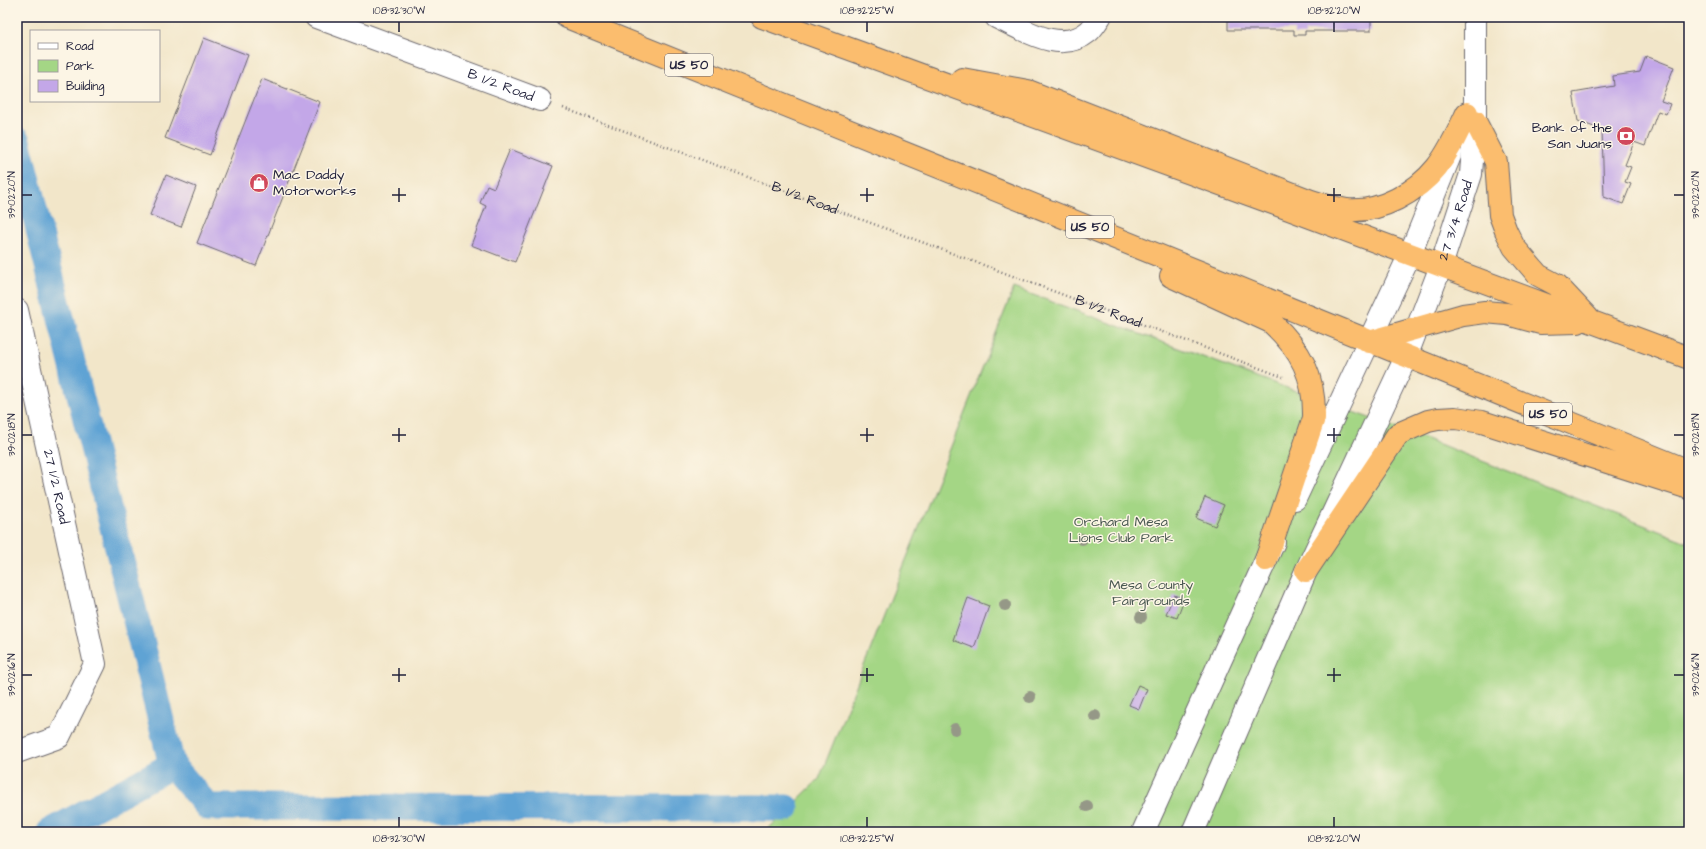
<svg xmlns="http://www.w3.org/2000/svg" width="1706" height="849" font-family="'Architects Daughter',sans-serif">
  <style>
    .green { fill: #a4d685; stroke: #637c60 }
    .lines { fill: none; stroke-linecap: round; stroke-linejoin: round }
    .canal { stroke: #5ea3d4; stroke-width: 27 }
    .building { fill: #c3a7e8 }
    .minor-casing { stroke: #6b676d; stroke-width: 24 }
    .highway-casing { stroke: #6b676d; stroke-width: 24 }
    .path { stroke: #6b676d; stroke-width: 2.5; stroke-dasharray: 1 3; stroke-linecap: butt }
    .minor { stroke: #fff; stroke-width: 22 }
    .highway { stroke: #fbbd6e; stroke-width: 22 }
    .tree { fill: #959887 }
    .ticks { fill: none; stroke: #22223b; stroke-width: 1.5 }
    .labels { text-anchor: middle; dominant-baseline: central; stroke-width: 3; stroke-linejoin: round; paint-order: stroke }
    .shield { fill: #fcf5e5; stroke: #63616e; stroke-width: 1 }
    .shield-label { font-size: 13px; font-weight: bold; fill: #22223b }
    .street-label { font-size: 14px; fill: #22223b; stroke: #fcf5e5 }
    .poi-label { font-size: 14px; fill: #22223b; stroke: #fcf5e5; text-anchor: end }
    .park-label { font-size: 14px; fill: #495851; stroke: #fcf5e5 }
    .neatline { fill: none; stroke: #22223b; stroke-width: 1.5 }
    .ticks-label { font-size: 10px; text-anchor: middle; fill: #22223b }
  </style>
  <rect width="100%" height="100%" fill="#fcf5e5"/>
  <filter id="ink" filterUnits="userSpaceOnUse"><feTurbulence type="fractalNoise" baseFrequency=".025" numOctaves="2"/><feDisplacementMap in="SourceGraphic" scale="8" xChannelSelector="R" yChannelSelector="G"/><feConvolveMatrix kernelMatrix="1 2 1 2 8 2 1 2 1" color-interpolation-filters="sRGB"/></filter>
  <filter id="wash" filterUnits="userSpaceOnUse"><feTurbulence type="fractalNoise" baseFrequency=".012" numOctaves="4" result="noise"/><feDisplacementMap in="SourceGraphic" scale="16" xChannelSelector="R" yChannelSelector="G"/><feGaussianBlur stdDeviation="0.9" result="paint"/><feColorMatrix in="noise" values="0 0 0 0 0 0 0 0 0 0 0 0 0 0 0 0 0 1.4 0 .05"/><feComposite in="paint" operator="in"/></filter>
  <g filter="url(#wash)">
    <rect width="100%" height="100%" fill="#f2e6c9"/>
    <!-- green -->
    <path class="green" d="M1014,288L1424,438L1689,543V832H765L819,779Z"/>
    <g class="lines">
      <!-- canal -->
      <path class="canal" d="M17,141L172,765L208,807L786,808
        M50,832L172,765"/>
    </g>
    <g id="blocks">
      <!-- building -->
      <path class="building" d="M1228,17H1371V31H1305V35H1294V30H1228Z
        M204,38L248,55L210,155L165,138Z
        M1646,56L1674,67L1661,101L1670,104L1666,114L1658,111L1645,146L1634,142L1625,165L1631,167L1625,182L1631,184L1623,204L1604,197L1602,130L1578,121L1573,93L1614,86L1613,76L1640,72Z
        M262,79L320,102L256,266L197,243Z
        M510,149L553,166L515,262L471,245L486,206L480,203L487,185L494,188Z
        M166,175L196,187L181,227L150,215Z
        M1205,497L1224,505L1215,526L1196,518Z
        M1174,595L1184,599L1177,618L1166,614Z
        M968,598L989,606L974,648L953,640Z
        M1138,685L1147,689L1139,709L1129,705Z"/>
    </g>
  </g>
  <g filter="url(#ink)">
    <use href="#blocks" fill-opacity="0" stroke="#6b676d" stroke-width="1"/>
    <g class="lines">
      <defs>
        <g id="minor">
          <path id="s2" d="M316,17L540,100"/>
          <path d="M996,17C1023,29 1060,55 1088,32C1093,28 1096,22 1100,17"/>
          <path id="s3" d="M17,310L95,664L59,737L17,752"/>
          <path d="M1295,499L1410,254L1451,153"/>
          <path d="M1143,832L1274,542"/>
          <path id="s4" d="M1193,832L1306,571L1406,357L1441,266L1471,174L1475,121V17"/>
        </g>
        <path id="highway" d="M567,17C942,165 1315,320 1689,471
          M762,17L1278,205L1689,358
          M962,79L1028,91L1311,201C1323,205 1334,208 1347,210C1380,213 1417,192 1437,167C1450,150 1458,132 1467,113
          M1475,121L1496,162L1500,215L1506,231L1514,247L1538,275L1557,285L1588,318
          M1171,276L1271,322C1301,350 1315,376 1314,418L1266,560
          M1369,342L1463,315L1485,312L1507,314L1540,323L1578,322
          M1306,571L1398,434L1428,421L1438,419L1455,418L1482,422L1689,488"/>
      </defs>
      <!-- minor casing -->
      <use href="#minor" class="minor-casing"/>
      <!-- highway casing -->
      <use href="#highway" class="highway-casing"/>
      <!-- path -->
      <path class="path" id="s1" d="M563,108L1283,377"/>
      <!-- minor -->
      <use href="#minor" class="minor"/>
      <!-- highway -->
      <use href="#highway" class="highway"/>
    </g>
    <!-- trees -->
    <g class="tree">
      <circle cx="1082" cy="539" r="6"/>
      <circle cx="1005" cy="605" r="6"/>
      <circle cx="1141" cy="617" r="6"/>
      <circle cx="1030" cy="697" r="6"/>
      <circle cx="1095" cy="716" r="6"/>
      <circle cx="955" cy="729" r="6"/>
      <circle cx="1087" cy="806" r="6"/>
    </g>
  </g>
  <!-- ticks -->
  <path class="ticks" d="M399,22V32M867,22V32M1334,22V32M399,188V202M867,188V202M1334,188V202M22,195H32M392,195H406M860,195H874M1327,195H1341M1674,195H1684M399,428V442M867,428V442M1334,428V442M22,435H32M392,435H406M860,435H874M1327,435H1341M1674,435H1684M399,668V682M867,668V682M1334,668V682M22,675H32M392,675H406M860,675H874M1327,675H1341M1674,675H1684M399,817V827M867,817V827M1334,817V827"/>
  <!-- icons -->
  <defs>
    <symbol id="bank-disc" viewBox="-11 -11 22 22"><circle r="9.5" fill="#d1495b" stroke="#fcf5e5"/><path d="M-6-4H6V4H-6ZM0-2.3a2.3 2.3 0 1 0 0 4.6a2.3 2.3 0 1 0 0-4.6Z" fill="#fff"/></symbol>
    <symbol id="shop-disc" viewBox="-11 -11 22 22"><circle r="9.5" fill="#d1495b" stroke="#fcf5e5"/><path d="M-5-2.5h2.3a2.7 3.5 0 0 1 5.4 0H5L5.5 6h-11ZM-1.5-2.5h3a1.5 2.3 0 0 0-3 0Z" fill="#fff"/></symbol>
  </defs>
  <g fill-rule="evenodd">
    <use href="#bank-disc" x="1615" y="125" width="22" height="22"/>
    <use href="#shop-disc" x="248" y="172" width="22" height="22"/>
  </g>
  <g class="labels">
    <!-- shield labels -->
    <g class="shield">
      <rect x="665" y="54" width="48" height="22" rx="3"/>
      <rect x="1066" y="216" width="48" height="22" rx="3"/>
      <rect x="1524" y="403" width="48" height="22" rx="3"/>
    </g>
    <g class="shield-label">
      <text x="689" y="65">US 50</text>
      <text x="1090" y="227">US 50</text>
      <text x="1548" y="414">US 50</text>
    </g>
    <!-- street labels -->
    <g class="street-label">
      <text stroke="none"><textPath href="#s2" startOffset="197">B 1/2 Road</textPath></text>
      <text stroke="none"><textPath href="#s1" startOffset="258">B 1/2 Road</textPath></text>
      <text stroke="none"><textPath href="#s4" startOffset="666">27 3/4 Road</textPath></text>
      <text stroke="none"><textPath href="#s1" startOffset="582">B 1/2 Road</textPath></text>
      <text stroke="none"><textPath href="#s3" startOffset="181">27 1/2 Road</textPath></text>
    </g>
    <!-- poi labels -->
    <g class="poi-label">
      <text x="1612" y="128">Bank of the<tspan x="1612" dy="16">San Juans</tspan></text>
      <text x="273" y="175" text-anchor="start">Mac Daddy<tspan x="273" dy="16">Motorworks</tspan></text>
    </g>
    <!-- park labels -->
    <g class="park-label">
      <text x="1121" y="522">Orchard Mesa<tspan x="1121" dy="16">Lions Club Park</tspan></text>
      <text x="1151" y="585">Mesa County<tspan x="1151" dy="16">Fairgrounds</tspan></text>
    </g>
  </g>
  <!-- margin -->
  <rect width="1706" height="849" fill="none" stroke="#fcf5e5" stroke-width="44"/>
  <!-- legend -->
  <rect x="30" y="30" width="130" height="72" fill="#fcf5e5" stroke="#a5a1a1"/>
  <rect x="38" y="43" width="20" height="6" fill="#ffffff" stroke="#a5a1a1"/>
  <text x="66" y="50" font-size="12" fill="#22223b">Road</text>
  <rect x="38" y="60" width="20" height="12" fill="#a4d685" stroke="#a5a1a1"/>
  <text x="66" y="70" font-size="12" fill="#22223b">Park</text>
  <rect x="38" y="80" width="20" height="12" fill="#c3a7e8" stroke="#a5a1a1"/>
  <text x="66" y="90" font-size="12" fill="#22223b">Building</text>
  <rect x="22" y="22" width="1662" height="805" class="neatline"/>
  <g class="ticks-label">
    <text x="399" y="14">108°32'30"W</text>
    <text x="867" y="14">108°32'25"W</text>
    <text x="1334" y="14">108°32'20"W</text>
    <text transform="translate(11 195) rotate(-90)" y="4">39°02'20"N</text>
    <text transform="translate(1695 195) rotate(-90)" y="4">39°02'20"N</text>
    <text transform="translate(11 435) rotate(-90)" y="4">39°02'18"N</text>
    <text transform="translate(1695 435) rotate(-90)" y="4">39°02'18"N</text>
    <text transform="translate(11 675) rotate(-90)" y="4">39°02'16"N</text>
    <text transform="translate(1695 675) rotate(-90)" y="4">39°02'16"N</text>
    <text x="399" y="842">108°32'30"W</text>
    <text x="867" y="842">108°32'25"W</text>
    <text x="1334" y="842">108°32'20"W</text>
  </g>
</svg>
